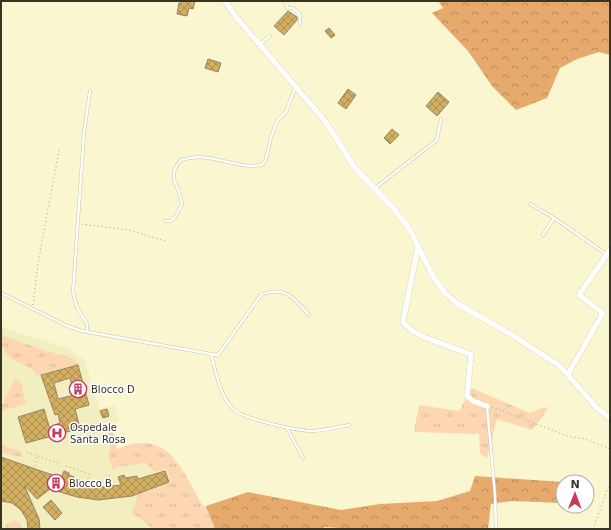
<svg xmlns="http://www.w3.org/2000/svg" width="611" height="530" font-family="'DejaVu Sans',sans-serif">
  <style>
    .built { fill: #f2eec0 }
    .grass { fill: url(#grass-tufts) }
    .forest { fill: url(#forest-crowns) }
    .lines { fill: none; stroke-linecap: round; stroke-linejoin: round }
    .stream { stroke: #88ac79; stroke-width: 1.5 }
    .building { fill: url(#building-cross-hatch); stroke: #958565; fill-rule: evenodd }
    .lane-casing { stroke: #c9c5a1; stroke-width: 3.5 }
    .street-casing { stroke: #c9c5a1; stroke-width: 6 }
    .path { stroke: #a09e83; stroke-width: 1; stroke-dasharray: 1 3; stroke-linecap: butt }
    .lane { stroke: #fff; stroke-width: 2.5 }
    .street { stroke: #fff; stroke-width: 5.5 }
    .labels { text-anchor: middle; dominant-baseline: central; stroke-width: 3; stroke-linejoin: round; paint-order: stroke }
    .poi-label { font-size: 10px; fill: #353425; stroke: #fff; text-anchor: start }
  </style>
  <defs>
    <pattern id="grass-tufts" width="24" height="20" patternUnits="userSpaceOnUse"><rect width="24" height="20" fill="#fdd7b2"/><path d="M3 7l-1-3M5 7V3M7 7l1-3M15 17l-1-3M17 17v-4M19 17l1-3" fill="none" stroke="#d9b999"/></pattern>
    <pattern id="forest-crowns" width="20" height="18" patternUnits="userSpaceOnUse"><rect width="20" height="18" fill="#e6aa6d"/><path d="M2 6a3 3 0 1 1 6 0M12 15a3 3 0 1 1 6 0" fill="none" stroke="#bb8b59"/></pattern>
    <pattern id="building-cross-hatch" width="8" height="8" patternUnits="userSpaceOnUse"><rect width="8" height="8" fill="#d2ae61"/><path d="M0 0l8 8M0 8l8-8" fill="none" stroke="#ab8e50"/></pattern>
  </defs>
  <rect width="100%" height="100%" fill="#f9f6d0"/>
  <!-- built -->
  <path class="built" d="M1,327L69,349L85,360L99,409L114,405L119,421L111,424L116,449L141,443L161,447L174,457L180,529H1Z"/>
  <!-- grass -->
  <path class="grass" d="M1,335L43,350L72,358L79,364L37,375C27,359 1,366 1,335Z
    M15,379L21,382L26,404L1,411V407Z
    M472,388L530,413L544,407L548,409L532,430L497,419L487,458L480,454L479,434L414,432L419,405L459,411Z
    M111,426L117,449C124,447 133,443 141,443C175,442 188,482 203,506H206L215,529H150L151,527L132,513L138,495L171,482L166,469L155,472L146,463L116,467V469H113L109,460L110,445L107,432Z
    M1,445L22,451L21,457L1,452Z
    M15,521L20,522L22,529H4L8,523Z"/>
  <!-- forest -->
  <path class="forest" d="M438,1H610V55L599,52L577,59L560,68L547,98L516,110L492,86L468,51L432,13L443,8Z
    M475,476L563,482L562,503L511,501L491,504L488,529H354L324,527V529H215L206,506L248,492L341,510L380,504L437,501L470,491Z"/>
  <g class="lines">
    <!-- stream -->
    <path class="stream" d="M514,1H517"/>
  </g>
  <!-- building -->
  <path class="building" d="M181,1H195L193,9L189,8L187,16L177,14L179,3L181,4Z
    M288,11L297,17V20L284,35L274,26Z
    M329,28L335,35L331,38L325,31Z
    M208,59L221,63L218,72L205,68Z
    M348,89L356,95L346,109L338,103Z
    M438,92L449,102L437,116L426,106Z
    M392,129L399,135L390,144L384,138Z
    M78,365L89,405L75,409L80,428L60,434L57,424L60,423L58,414L55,415L41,375ZM70,378L74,395L58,399L54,383Z
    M44,409L52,436L26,443L18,417Z
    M107,409L109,416L103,418L100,411Z
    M1,457L61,478L64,471L69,473V475L74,477V479L80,480L79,485L94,488L121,485L118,477L124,475L125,478L137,476L138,479L165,471L169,482L132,496L98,500L77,497L50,489L37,499L24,485L39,519L40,529H28L27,520L21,510L12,503L1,501Z
    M51,500L62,513L55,520L43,507Z"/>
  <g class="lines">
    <defs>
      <path id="lane" d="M286,1L287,8H293L300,15V24
        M260,44L270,36
        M375,188L437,140L441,119
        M530,204L554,218L606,254
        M165,221H170L175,217L182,204C180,185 165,177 181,160C209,150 235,170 262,165L266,159L271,137L277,121L286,112L295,88
        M543,235L554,218
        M1,293L67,326L82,331L211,354C216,371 219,394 232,408C241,419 298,431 313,431C325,430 338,427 349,425
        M87,332V324L77,308L73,292L84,133L90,91
        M211,354L218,355L261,295C285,285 294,298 309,315
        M487,406L495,495L496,529
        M287,428L303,458"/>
      <path id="street" d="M225,1L236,17L325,121L355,168L395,210L410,230L434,278L445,293L458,304L512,335L560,366L597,408L610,418
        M418,247L403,322C415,339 452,345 471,355L467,396L473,401L487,406
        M568,374L603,313L579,295L610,250"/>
    </defs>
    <!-- lane casing -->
    <use href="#lane" class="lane-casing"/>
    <!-- street casing -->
    <use href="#street" class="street-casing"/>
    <!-- path -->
    <path class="path" d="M82,224L129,230L165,241
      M33,305L38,263L59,150
      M492,407L567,436L585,439L610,449
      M27,452L58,463
      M66,466L89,474L86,487
      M34,470L37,457
      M109,475L113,487
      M593,529L610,482"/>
    <!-- lane -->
    <use href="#lane" class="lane"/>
    <!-- street -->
    <use href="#street" class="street"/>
  </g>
  <!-- icons -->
  <defs>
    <symbol id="building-ring" viewBox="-11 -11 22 22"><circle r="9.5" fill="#fff" stroke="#c93a5b" stroke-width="1.5"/><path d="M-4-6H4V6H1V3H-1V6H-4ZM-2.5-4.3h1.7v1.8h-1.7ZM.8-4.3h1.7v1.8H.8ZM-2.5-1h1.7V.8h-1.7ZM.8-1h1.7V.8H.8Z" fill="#c93a5b"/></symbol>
    <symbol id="hospital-ring" viewBox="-11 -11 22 22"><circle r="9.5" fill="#fff" stroke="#c93a5b" stroke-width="1.5"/><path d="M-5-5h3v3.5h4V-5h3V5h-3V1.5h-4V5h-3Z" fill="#c93a5b"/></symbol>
  </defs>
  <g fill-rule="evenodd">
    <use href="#building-ring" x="68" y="379" width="20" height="20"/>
    <use href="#hospital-ring" x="47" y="423" width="20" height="20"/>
    <use href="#building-ring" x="46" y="473" width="20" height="20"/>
  </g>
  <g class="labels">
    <!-- poi labels -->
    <g class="poi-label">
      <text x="91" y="389">Blocco D</text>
      <text x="70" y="427">Ospedale<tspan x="70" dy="12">Santa Rosa</tspan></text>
      <text x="69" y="483">Blocco B</text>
    </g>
  </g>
  <!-- border -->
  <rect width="611" height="530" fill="none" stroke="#353425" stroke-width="4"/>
  <!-- north arrow -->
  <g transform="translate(575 494) rotate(1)"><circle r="19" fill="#ffffff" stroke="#aeaea8"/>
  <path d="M0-3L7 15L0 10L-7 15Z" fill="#c93a5b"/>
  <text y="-6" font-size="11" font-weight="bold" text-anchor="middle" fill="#353425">N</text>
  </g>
</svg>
